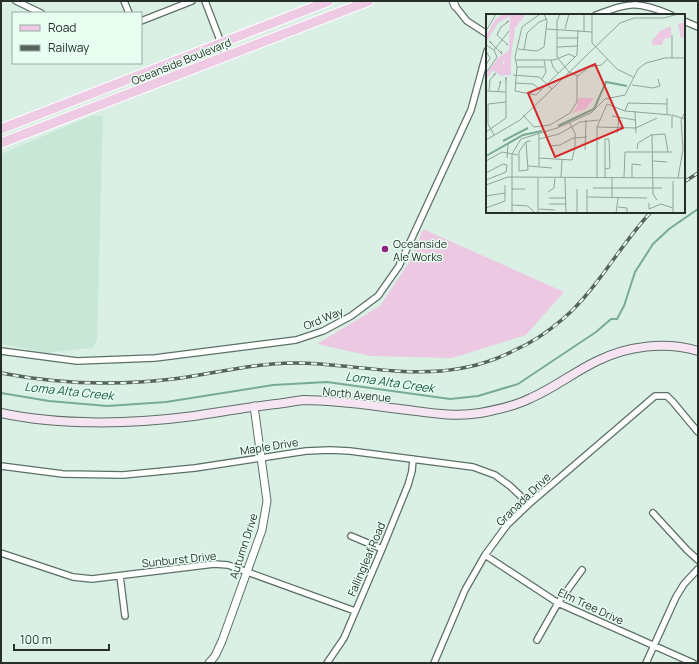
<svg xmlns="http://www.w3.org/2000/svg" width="699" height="664" font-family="Manrope,sans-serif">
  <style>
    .built { fill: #c9e7d7 }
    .grass { fill: #ecc8e2 }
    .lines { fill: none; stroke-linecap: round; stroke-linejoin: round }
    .stream { stroke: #78ab92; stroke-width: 2 }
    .minor-casing { stroke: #5c7066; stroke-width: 8 }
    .tertiary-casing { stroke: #5c7066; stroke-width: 9 }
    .secondary-casing { stroke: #5c7066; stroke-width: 10 }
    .primary-casing { stroke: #fff; stroke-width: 11 }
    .minor { stroke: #fff; stroke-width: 5.5 }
    .tertiary { stroke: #fff; stroke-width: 7 }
    .secondary { stroke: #f7e4f2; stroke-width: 8 }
    .primary { stroke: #eecae5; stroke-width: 9 }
    .rail-casing { stroke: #57635d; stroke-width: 3.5 }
    .rail { stroke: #e7fef1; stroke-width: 2; stroke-dasharray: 6; stroke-linecap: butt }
    .poi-dot { fill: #932181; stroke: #e7fef1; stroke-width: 1.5 }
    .labels { text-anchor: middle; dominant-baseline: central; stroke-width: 3; stroke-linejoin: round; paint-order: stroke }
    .street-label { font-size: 11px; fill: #272f2b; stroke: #e7fef1 }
    .poi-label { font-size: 11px; fill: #272f2b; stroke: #e7fef1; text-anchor: start }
    .water-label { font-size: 12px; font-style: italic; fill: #1a583f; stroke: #e7fef1 }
    .inset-river { fill: none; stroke: #78ab92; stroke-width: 2 }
    .inset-road { fill: none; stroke: #92a39a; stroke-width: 1 }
    .view { fill: #d62828; fill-opacity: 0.15; stroke: #d62828; stroke-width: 2 }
    .inset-edge { fill: none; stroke: #272f2b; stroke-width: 2 }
  </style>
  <rect width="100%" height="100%" fill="#daf0e4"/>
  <!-- built -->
  <path class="built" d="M93,115L103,116L97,340L92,348L46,353L1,344V154Z"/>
  <!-- grass -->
  <path class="grass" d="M423,229L564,292L526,335L452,358L371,356L317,344L380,306L410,261Z"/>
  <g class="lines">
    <!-- stream -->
    <path class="stream" d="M1,393L49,401L107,406L166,402L273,385L327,382L450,399L478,396L518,384L596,332L611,319H617L624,306L635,272L653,244L669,229L698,209"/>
    <defs>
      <path id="minor" d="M16,1L41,13
        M124,1L129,13
        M205,1L226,56
        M455,6L467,21L487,34
        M596,15C630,2 637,1 671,15
        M141,21L192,1
        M684,21L698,27
        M1,351L77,361L155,358L296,340L323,331L351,316L378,296L399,266L471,110L487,51
        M1,466L63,474L123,475L195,468L306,451L330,450L350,451L473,467L495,475L510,486L529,504
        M653,513L687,550L698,560
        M351,536L382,549
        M1,553L73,577L92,579L214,564L228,565L355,611
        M485,555L558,603L693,663
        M120,576L125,616
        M537,640L558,603L582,570
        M327,663L344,638L382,549L408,485L412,471L413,459
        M434,663L465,590L485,555L507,525L529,504L655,396H667L673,402L698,432
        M646,663L676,597L684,584L698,569"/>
      <path id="tertiary" d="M453,1L455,6
        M209,663L215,656L222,641L262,530L267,501L254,406"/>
      <path id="secondary" d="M1,413C61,426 133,424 194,416C221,412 249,407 276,404C285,403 295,401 304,400C339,400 374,406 408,410C432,413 455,417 480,413C497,410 515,406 531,398C554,388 574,372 597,361C627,346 665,341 698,351"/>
      <path id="primary" d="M1,129L329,1
        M1,143L369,1"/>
    </defs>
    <!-- minor casing -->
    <use href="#minor" class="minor-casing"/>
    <!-- tertiary casing -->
    <use href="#tertiary" class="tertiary-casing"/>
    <!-- secondary casing -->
    <use href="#secondary" class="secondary-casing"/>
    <!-- primary casing -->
    <use href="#primary" class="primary-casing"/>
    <!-- minor -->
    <use href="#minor" class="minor"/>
    <!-- tertiary -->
    <use href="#tertiary" class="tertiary"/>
    <!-- secondary -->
    <use href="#secondary" class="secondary"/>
    <!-- primary -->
    <use href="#primary" class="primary"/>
    <defs>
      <path id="rail" d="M684,182L698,173
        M1,373C58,384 115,386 173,379C213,374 253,363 294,363C342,363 392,375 441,371C465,369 492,362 513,351C532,343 549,331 564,318C598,288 620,245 651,212"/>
    </defs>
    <!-- rail casing -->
    <use href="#rail" class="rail-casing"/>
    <!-- rail -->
    <use href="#rail" class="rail"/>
  </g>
  <!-- markers -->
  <circle class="poi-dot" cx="385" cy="249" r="4"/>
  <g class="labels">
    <!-- street labels -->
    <g class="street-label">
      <text transform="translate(181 61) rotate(-22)">Oceanside Boulevard</text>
      <text transform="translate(323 318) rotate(-23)">Ord Way</text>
      <text transform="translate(357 394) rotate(6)">North Avenue</text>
      <text transform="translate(269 446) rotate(-9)">Maple Drive</text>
      <text transform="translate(523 499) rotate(-44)">Granada Drive</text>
      <text transform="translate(243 546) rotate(-72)">Autumn Drive</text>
      <text transform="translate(179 559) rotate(-6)">Sunburst Drive</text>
      <text transform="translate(366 559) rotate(-67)">Fallingleaf Road</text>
      <text transform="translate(591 606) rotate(25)">Elm Tree Drive</text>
    </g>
    <!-- poi labels -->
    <g class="poi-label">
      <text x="393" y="243">Oceanside<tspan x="393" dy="13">Ale Works</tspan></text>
    </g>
    <!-- water labels -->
    <g class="water-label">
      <text transform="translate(390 382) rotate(8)">Loma Alta Creek</text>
      <text transform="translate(69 391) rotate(6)">Loma Alta Creek</text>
    </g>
  </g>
  <!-- overview -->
  <g transform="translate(486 14)">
    <rect width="199" height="199" fill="#daf0e4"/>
    <path d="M185,12V23L178,25L176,31H166V27L174,17ZM20,42H25V61H20L16,54ZM92,84H108L100,95L86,99L91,93Z" fill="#ecc8e2"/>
    <path d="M198,8L199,24H195L192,10Z" fill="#ecc8e2"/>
    <path d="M17,0H40L29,14L25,42H20L16,50L20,61L15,62L7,56L0,66V60L11,45L23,36L24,2L12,9L0,28V22L9,6Z" fill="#ecc8e2"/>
    <path class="inset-river" d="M72,112L108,95L120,68L141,72M17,127L42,114M0,142L37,121L56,117"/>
    <path class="inset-road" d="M74,0L71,7V43L83,58L92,62L103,53L115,51L122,45M98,0V18M106,0V29L131,55L147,63M61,15L106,18M79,15L83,0M0,17L10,0M186,21V44M71,24H92M6,29L3,27L16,40L15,37M20,30L22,31L11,21L15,13L23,7L20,8M0,31L8,36L11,43L0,59M71,33L92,32M32,35L51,37L58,33L61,7L58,0M8,36L23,17L21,19M38,36L41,19L53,8L61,5M0,37L4,44L0,51M29,46H68L83,40L89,43M65,46L67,53L72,59M31,53H58M27,61L53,63L66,75M56,65L60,58L58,46M29,69L47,70L55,76M146,71L167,74L174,72L172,65M0,77L20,78M3,77L4,66L10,59L7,61M12,77L15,67L13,69M50,81L29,77L31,53L29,43L36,13L54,0M50,81L91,41L92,16M139,97L142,89L181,90M149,97L150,119M181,100V84M37,101L48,113L64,111L84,99L91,88V62M126,102L149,106M111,113L150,114L171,104M186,114V101L199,105M0,118L20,104V63V67M131,119L133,104M53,120V152M166,120L167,180L171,186M8,121L2,110V90L20,88M61,124L64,132L74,131L87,124L101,123M53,125L73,120L94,108L113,106M0,126L34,106L134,9L148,4H178L192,0M40,128L42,156L33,157V138L39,129L40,128L43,127H45M151,135L152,129L165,121L179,120L182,138M99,136L100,106M21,144L22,130M53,144L86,146L89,133V119L83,108M0,147L16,138L32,141M167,147L181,148M42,152L66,154M0,159L17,150L21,151L20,158L0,166M75,163L76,146M111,163V113L121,90L139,97L185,101M138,163L139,138H186M79,164L80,199M119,164V125H123L124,154L119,155M126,164V183M146,164V150L155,151M192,164L197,135L195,106L199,98M0,171L22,163L199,164M107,174H176M26,175H39M91,175V199M101,175V199M62,178L68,174L69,164M0,182L19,179M101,183L161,184M63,184H80M163,189V195L175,190L187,194M63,190H80M26,191L42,192L49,199M132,193L141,194V199M0,194L19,187V171M53,195L69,196M26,199V140L35,125L71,114L105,99L119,85L139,81L152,55L160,49L179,44H199M52,199V164M130,199L132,184M187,199V167"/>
    <path class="view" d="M109,50L137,114L69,143L42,79Z"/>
    <rect width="199" height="199" class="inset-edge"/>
  </g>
  <!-- border -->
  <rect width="699" height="664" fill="none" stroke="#272f2b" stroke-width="4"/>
  <!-- legend -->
  <rect x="12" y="12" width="130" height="52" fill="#e7fef1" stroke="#9aaba2"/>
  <rect x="20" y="25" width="20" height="6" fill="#eecae5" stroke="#9aaba2"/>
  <text x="48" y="32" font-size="12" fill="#272f2b">Road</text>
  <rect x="20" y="45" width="20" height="6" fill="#57635d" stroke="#9aaba2"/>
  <text x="48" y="52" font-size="12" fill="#272f2b">Railway</text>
  <!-- scale -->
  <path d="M14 644v6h95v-6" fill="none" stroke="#272f2b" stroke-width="2"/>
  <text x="20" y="644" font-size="12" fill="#272f2b" stroke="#e7fef1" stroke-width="3" paint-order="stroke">100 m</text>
</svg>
